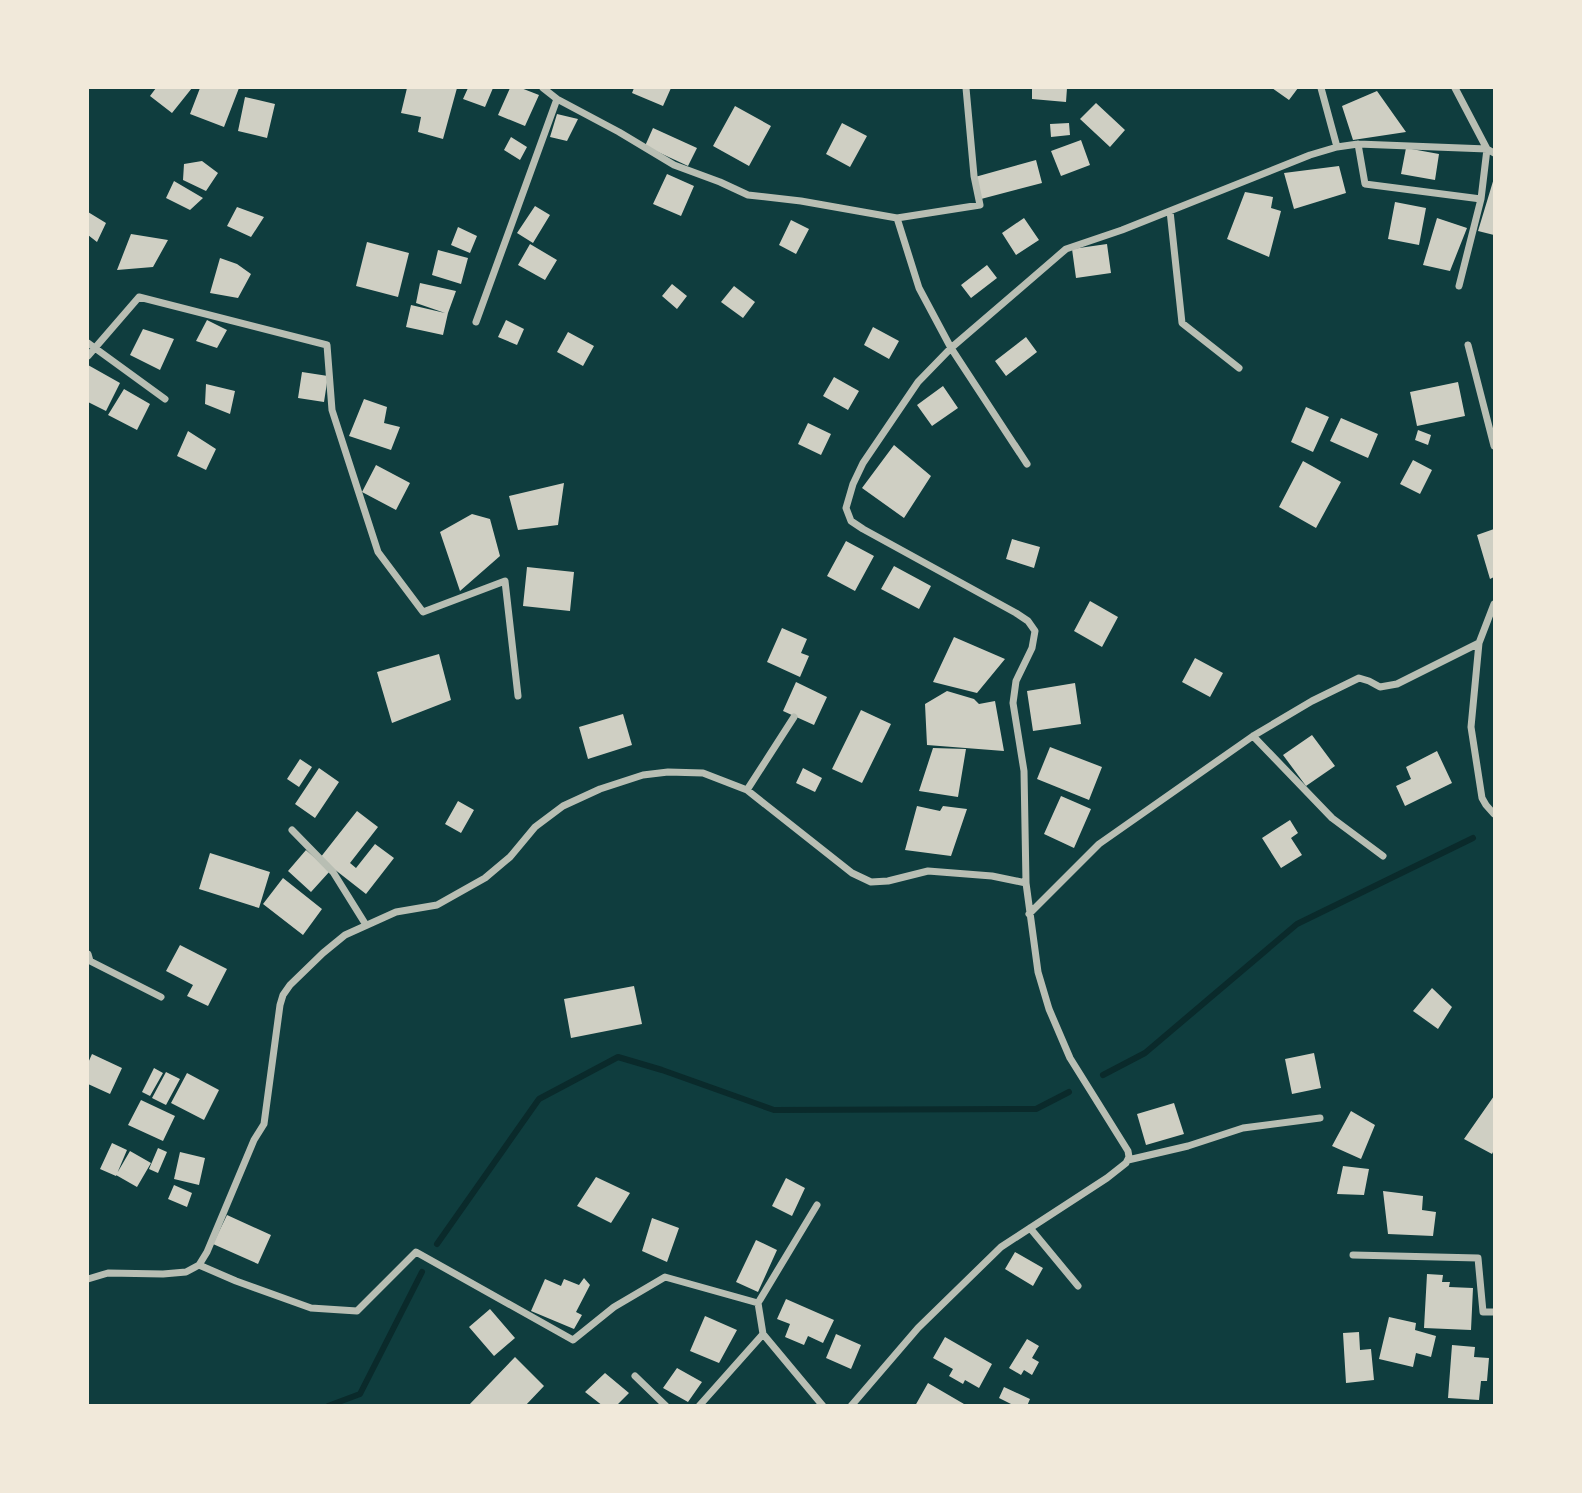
<svg xmlns="http://www.w3.org/2000/svg" width="1582" height="1493" font-family="'Space Grotesk',sans-serif">
  <style>
    .lines { fill: none; stroke-linecap: round; stroke-linejoin: round }
    .stream { stroke: #0a2a2b; stroke-width: 6 }
    .building { fill: #cfcfc3 }
    .minor { stroke: #b8beb3; stroke-width: 7 }
  </style>
  <rect width="100%" height="100%" fill="#0f3d3e"/>
  <g class="lines">
    <!-- stream -->
    <path class="stream" d="M1103,1075L1145,1053L1297,924L1473,838
      M437,1244L539,1099L618,1057L662,1070L774,1110L1036,1109L1069,1092
      M328,1406L360,1394L422,1272"/>
  </g>
  <!-- building -->
  <path class="building" d="M156,88H192L172,113L150,96Z
    M200,88H239L224,127L190,114Z
    M407,88H457L443,139L418,132L421,117L401,113Z
    M468,88H493L485,107L463,99Z
    M510,88H521L539,95L525,126L498,115Z
    M634,88H671L663,106L632,93Z
    M1032,88H1067L1066,102L1032,99Z
    M1272,88H1298L1289,100Z
    M1377,91L1406,132L1353,140L1342,106Z
    M245,97L275,104L267,138L238,131Z
    M1096,103L1125,130L1110,147L1080,119Z
    M735,106L771,126L749,166L713,146Z
    M557,114L578,119L567,141L550,137Z
    M842,123L867,136L850,167L826,154Z
    M1069,123L1070,135L1051,137L1050,124Z
    M653,128L697,148L688,166L645,146Z
    M511,137L527,147L520,160L504,150Z
    M1081,140L1090,165L1061,176L1051,151Z
    M1406,148L1439,154L1435,180L1401,174Z
    M1036,160L1042,183L981,199L975,177Z
    M202,161L218,173L206,191L183,180L184,164Z
    M1339,166L1346,193L1294,209L1284,173Z
    M667,174L694,186L681,216L653,204Z
    M1494,178V235L1478,231Z
    M174,181L203,198L190,210L166,198Z
    M1245,192L1273,197L1271,208L1281,211L1269,257L1227,239Z
    M1395,202L1426,208L1419,245L1388,239Z
    M535,206L550,215L533,243L517,233Z
    M237,207L264,217L251,237L227,226Z
    M88,212L106,223L97,242L88,235Z
    M1024,218L1039,240L1016,255L1002,233Z
    M1437,218L1467,228L1450,271L1423,265Z
    M791,220L809,229L796,254L779,245Z
    M458,227L477,236L470,253L451,245Z
    M131,234L168,240L153,267L117,270Z
    M367,242L409,253L398,297L356,286Z
    M530,244L557,260L545,280L518,265Z
    M1107,244L1111,273L1076,278L1072,249Z
    M438,250L468,258L461,284L432,275Z
    M220,258L237,264L251,274L238,298L210,293Z
    M987,265L997,278L971,298L961,285Z
    M420,283L456,291L448,313L443,335L406,327L411,305L445,313L416,303Z
    M672,284L687,296L677,309L662,296Z
    M734,286L755,302L743,318L721,302Z
    M207,320L227,330L217,348L196,341Z
    M506,320L524,329L517,345L498,337Z
    M873,327L899,341L889,359L864,345Z
    M143,329L174,339L160,370L130,355Z
    M568,332L594,346L583,366L557,352Z
    M1026,337L1037,352L1006,376L995,361Z
    M88,365L120,383L106,411L88,402Z
    M302,372L328,376L324,402L298,398Z
    M834,377L859,391L848,410L823,396Z
    M1458,382L1465,416L1417,426L1410,392Z
    M206,384L235,391L230,414L205,404Z
    M943,386L958,408L932,426L917,405Z
    M124,389L150,404L137,430L108,415Z
    M364,399L387,407L384,423L400,427L391,450L349,436Z
    M1306,407L1329,417L1313,452L1291,442Z
    M1341,418L1378,434L1368,458L1330,441Z
    M808,423L831,434L821,455L798,444Z
    M1418,430L1431,435L1428,445L1415,440Z
    M188,431L216,449L206,470L177,456Z
    M894,445L931,476L904,518L862,488Z
    M1413,460L1432,470L1420,494L1400,484Z
    M1303,461L1341,482L1316,528L1279,507Z
    M376,465L410,483L396,510L362,492Z
    M564,483L558,525L518,530L509,496Z
    M472,514L490,519L500,556L460,591L440,532Z
    M1494,529V577L1490,579L1477,535Z
    M1012,539L1040,547L1034,568L1006,559Z
    M846,541L874,556L855,591L827,576Z
    M894,566L931,586L919,609L881,589Z
    M527,567L574,572L570,611L523,606Z
    M1090,601L1118,617L1102,647L1074,631Z
    M782,628L807,639L801,653L809,656L800,677L767,662Z
    M954,637L1005,659L977,693L933,682Z
    M439,654L451,700L392,723L377,672Z
    M1195,658L1223,673L1210,697L1182,682Z
    M796,682L827,697L814,725L783,711Z
    M1075,683L1081,724L1033,731L1027,691Z
    M947,691L974,699L979,704L995,701L1004,751L927,745L925,704Z
    M861,710L891,724L862,783L832,769Z
    M623,714L632,745L588,759L579,727Z
    M1312,735L1335,766L1306,786L1283,755Z
    M1050,747L1102,767L1089,800L1037,779Z
    M933,748L966,749L958,797L919,791Z
    M1437,751L1452,783L1405,806L1396,786L1411,779L1406,767Z
    M300,759L312,767L299,787L287,779Z
    M319,768L339,782L315,818L295,804Z
    M803,768L822,778L815,792L796,783Z
    M1061,796L1091,809L1074,848L1044,834Z
    M458,801L474,810L461,833L445,824Z
    M917,806L940,811L943,806L967,809L951,856L905,850Z
    M357,811L378,827L350,863L356,868L375,844L394,858L366,894L320,858Z
    M1290,820L1298,833L1291,838L1302,855L1281,868L1262,838Z
    M306,850L330,871L311,892L288,871Z
    M210,853L270,872L259,908L199,889Z
    M283,878L322,909L303,935L263,904Z
    M180,945L227,969L208,1006L187,996L193,985L166,971Z
    M634,986L642,1024L571,1038L564,999Z
    M1432,988L1452,1007L1438,1029L1413,1011Z
    M1314,1053L1321,1088L1292,1094L1285,1059Z
    M92,1054L122,1068L110,1094L88,1084V1063Z
    M154,1068L163,1073L150,1096L142,1092Z
    M166,1072L180,1079L166,1105L152,1098Z
    M187,1073L219,1090L204,1120L171,1103Z
    M1494,1096V1150L1492,1154L1464,1139Z
    M141,1100L175,1116L163,1141L128,1125Z
    M1174,1103L1184,1134L1146,1145L1137,1114Z
    M1351,1111L1375,1125L1361,1159L1332,1146Z
    M112,1143L127,1150L116,1176L100,1169Z
    M158,1148L167,1152L158,1173L149,1169Z
    M130,1151L151,1163L137,1187L116,1175Z
    M180,1152L205,1158L199,1185L174,1179Z
    M1343,1166L1369,1169L1364,1195L1337,1194Z
    M596,1177L630,1193L611,1223L577,1206Z
    M786,1178L805,1188L792,1216L772,1206Z
    M174,1185L192,1193L187,1207L168,1199Z
    M1383,1191L1423,1196L1422,1210L1436,1212L1433,1236L1388,1234Z
    M227,1215L271,1235L258,1264L213,1244Z
    M652,1218L679,1228L667,1262L642,1251Z
    M756,1240L777,1250L758,1292L736,1282Z
    M1015,1252L1043,1268L1033,1286L1005,1269Z
    M1427,1274L1443,1275L1442,1282H1450L1449,1287L1473,1288L1471,1330L1424,1328Z
    M584,1278L590,1285L576,1312L582,1315L574,1329L531,1311L545,1279L561,1286L564,1279L579,1285Z
    M786,1299L834,1320L823,1343L808,1336L804,1345L785,1337L790,1324L777,1319Z
    M490,1309L515,1338L494,1356L469,1327Z
    M705,1316L737,1330L719,1363L690,1351Z
    M1389,1317L1416,1323L1415,1330L1436,1336L1431,1357L1416,1353L1413,1367L1379,1359Z
    M1359,1332L1360,1350L1371,1349L1374,1380L1346,1383L1343,1333Z
    M836,1334L861,1345L851,1369L826,1358Z
    M945,1337L992,1364L979,1388L965,1380L963,1384L949,1376L953,1369L933,1358Z
    M1027,1339L1039,1346L1032,1358L1039,1362L1032,1375L1024,1370L1021,1375L1009,1368Z
    M1452,1345L1475,1347L1474,1357L1489,1358L1487,1381H1481L1479,1400L1448,1398Z
    M515,1357L544,1386L525,1406H468Z
    M677,1368L702,1382L688,1402L663,1388Z
    M605,1373L629,1393L616,1406H603L585,1392Z
    M928,1383L964,1404L963,1406H915Z
    M1004,1387L1030,1399L1027,1406H1015L999,1398Z"/>
  <g class="lines">
    <!-- minor -->
    <path class="minor" d="M543,88L557,99L619,132L674,165L720,182L748,195L801,201L897,218L919,288L951,348L1027,464
      M1321,88L1337,147
      M1455,88L1487,149L1481,199L1459,286
      M1358,144L1365,184L1481,199
      M1170,211L1182,323L1239,368
      M897,218L980,205L974,176L966,88
      M476,322L557,99
      M88,343L165,399
      M1468,345L1494,446
      M88,356L139,297L327,345L332,410L378,552L423,612L505,581L518,696
      M1479,643L1471,727L1482,798L1486,805L1494,814
      M1253,736L1332,818L1383,856
      M747,790L794,717
      M292,830L333,872L366,925
      M1029,914L1099,844L1253,736L1312,701L1359,678L1369,681L1380,687L1397,684L1479,643L1494,604
      M88,954L90,961L161,997
      M1128,1160L1188,1146L1243,1128L1320,1118
      M1030,1228L1078,1286
      M1353,1255L1478,1258L1483,1312H1494
      M199,1265L236,1281L311,1308L357,1311L416,1252L573,1340L614,1307L665,1277L758,1303
      M88,1279L108,1273L163,1274L186,1272L199,1265L207,1252L254,1140L264,1124L280,1005L283,995L290,985L323,953L345,935L396,912L437,905L485,878L510,857L535,827L563,806L600,789L643,775L668,772L703,773L747,790L852,873L871,882L888,881L928,871L992,876L1026,883
      M763,1334L823,1406
      M635,1376L666,1406
      M699,1406L763,1334L758,1303L817,1205
      M851,1406L918,1328L1001,1247L1107,1178L1126,1163L1129,1157L1128,1151L1070,1058L1049,1009L1038,972L1026,883L1024,771L1013,703L1016,681L1032,648L1035,631L1028,621L1016,613L863,529L851,521L846,508L853,484L863,463L918,382L951,348L1066,249L1122,230L1310,155L1337,147L1358,144L1487,149L1494,153"/>
  </g>
  <!-- border -->
  <rect width="1582" height="1493" fill="none" stroke="#f1e9da" stroke-width="178"/>
</svg>
